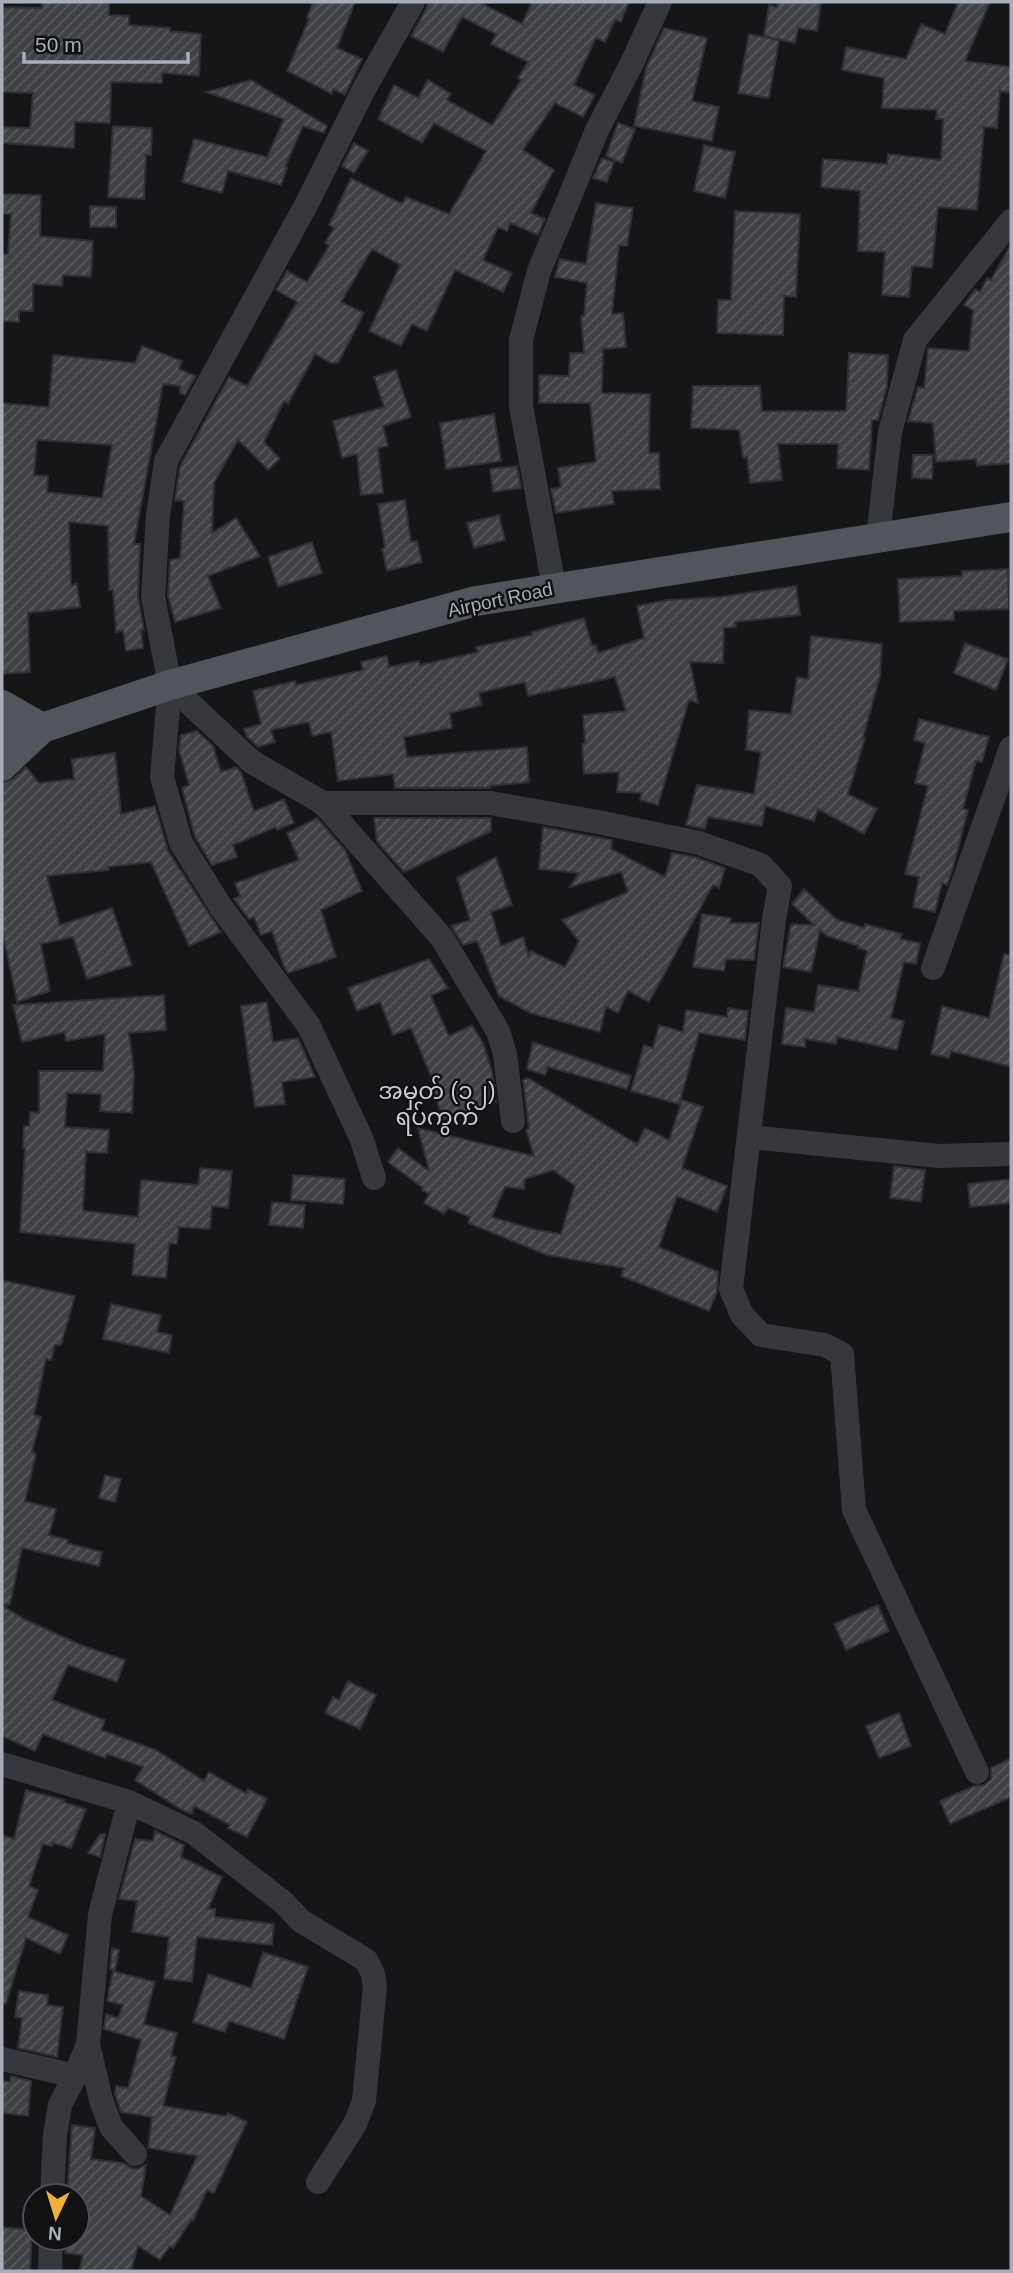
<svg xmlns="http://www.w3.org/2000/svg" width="1013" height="2273" viewBox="0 0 1013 2273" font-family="Helvetica,'Noto Sans Myanmar',sans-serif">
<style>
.building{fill:url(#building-hatch);stroke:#303034;stroke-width:2;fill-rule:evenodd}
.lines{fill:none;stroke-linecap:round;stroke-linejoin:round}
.minor{stroke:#37383d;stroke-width:24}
.major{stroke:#53555c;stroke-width:30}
.labels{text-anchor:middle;stroke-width:5;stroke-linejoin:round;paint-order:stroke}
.street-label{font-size:19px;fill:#a8adb8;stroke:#111113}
.quarter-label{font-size:23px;fill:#c9ccd4;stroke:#111113}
</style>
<defs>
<pattern id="building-hatch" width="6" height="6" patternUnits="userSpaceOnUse" patternTransform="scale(1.75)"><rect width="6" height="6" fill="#404145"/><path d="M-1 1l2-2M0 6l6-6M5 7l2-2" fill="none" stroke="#595a5e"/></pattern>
</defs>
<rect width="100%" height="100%" fill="#161618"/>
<path class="building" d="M42,2H109V15L129,16V25L170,28V31L201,34L199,76L162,73V83L111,82L110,123L75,122L74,148L2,143V127L30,128L33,93L2,92V7L42,8Z
M313,2H355L337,48L362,59L345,95L333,89L332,94L287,71L309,19L307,18Z
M428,2H479L522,24L532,2H629L621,22L615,20L605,42L596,38L574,85L595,95L583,117L555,103L523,150L554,170L531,213L545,219L538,235L510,223L507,231L498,227L483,260L512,273L503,292L455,270L427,331L412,324L401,346L369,331L400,265L372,249L341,302L364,313L338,363H331L315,354L288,404L284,401L264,442L280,459L268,470L238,440L214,483L212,533L236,518L260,556L208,576L221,608L175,622L168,596L170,560L180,558L184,501L175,500L180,466L229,377L247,386L297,302L276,290L287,271L307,282L329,246L325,243L334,228L329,225L351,178L402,204L406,197L449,214L486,151L434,123L422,143L378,119L394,85L418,98L428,80L451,94L447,100L492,125L521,80L518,78L528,62L491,44L496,34L462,17L443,52L411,36L426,9Z
M778,2H821L817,31L798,28L795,43L764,36L769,5L777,7Z
M958,2H990L965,61L1011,67V93L1000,91L997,128L984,127L977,210L938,207L932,268L912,266L909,297L882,295L885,252L858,251L860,191L821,187L823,159L887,164L888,154L941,160L943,119H936L937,110L882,108L884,78L842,70L846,47L906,59L921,24L945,34Z
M664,28L707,38L692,101L719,107L712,141L634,126L646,68Z
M749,34L779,40L769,98L738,93Z
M251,80L327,126L324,133L303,126L285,167L287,168L281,185L228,171L222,193L182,182L194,139L267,157L284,119L206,92Z
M618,123L635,129L622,163L606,156Z
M113,126L152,128L151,155H146L144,199L108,197Z
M354,143L368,151L354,173L342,166Z
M704,145L735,152L725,198L694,191Z
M602,158L614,162L607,182L593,178Z
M2,194L41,195L40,236L93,241L91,277L63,275L62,286L33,284V311H19V322L2,321V254H8L11,214H2Z
M596,203L633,208L627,246L619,245L612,314L623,313L626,347L603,349L602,393L650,394L649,453H659L660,489L612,491L614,504L556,513L551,489L561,487L558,468L596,462L590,403H539V375L569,376L570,353H584L581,316H584L587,283L555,277L560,259L586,264Z
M90,206L116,207V227H90Z
M735,211L800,214L796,297L784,296L783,335L717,333L718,300H731Z
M1011,244V463L977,466L976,459L936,462L933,423L908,421L918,387L924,388L928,348L969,351L973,310L964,305L975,289L980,292L987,278L991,280Z
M142,346L182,361L179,369L196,376L185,395L180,393V386L163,384L134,544H140L138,596L144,630H141L143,648L126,651L123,631L116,632L113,590H109L108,526L69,522L71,585L77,584L80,607L28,613L30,672L2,674V403L49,407L53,355L135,363ZM37,440L112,445L102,498L47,492L48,476L34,475Z
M849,353L888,355L887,386L878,420H872L869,470L837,468L838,444H778L782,480L750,483L747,457L743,458L739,430L691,428L693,386H760L762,411H846Z
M396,370L411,417L383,426L388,446L378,448L383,493L361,495L357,454L342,458L333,421L384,407L374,377Z
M494,414L501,461L446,469L440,423Z
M913,455H933L932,479L912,478Z
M517,466L521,488L493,492L490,469Z
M405,500L411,542L417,541L422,562L387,571L382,549L385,548L378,504Z
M499,515L505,540L474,548L467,523Z
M312,542L322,573L278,587L268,557Z
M1008,569L1009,609L954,611V620L900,622L898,579L962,576V571Z
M796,586L800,615L735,622L736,627L724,628L723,663L690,662L698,703L689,700L658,805L640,800L642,793L617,792L619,772L584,774L582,744L585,743L583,715L626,711L615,677L528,696L525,682L479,693L482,705L450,713L452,728L404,737L407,757L527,747L529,782L490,786V788H395L393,774L338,781L331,732L312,736L309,722L271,730L275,742L258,747L247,737L244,729L261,724L253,691L295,681L296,685L363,670L361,662L387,656L389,667L419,661L420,665L478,652L476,647L532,635V632L584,618L592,646L596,645L598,653L644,638L637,606L667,600L719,597Z
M811,636L882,644L880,676L863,738H865L848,794L877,809L864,834L818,809L814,821L765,806L762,826L708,817L705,829L686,825L697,785L754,794L761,752L746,750L749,710L791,714L797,677L808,679Z
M965,643L1008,659L996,690L954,673Z
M919,719L989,737L982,762L976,761L963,809L968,810L953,868L947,885L942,883L935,912L913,907L919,877L905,874L928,786L915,783L925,743L914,740Z
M197,731L213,746L221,772L236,767L241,772L254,811L284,799L294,823L277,830L276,827L233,845L237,857L212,865L195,837L182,788L189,785L179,750L181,735Z
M115,753L121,814L155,806L168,851L221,932L189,946L151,862L108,867L109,870L47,876L60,925L112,908L132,965L87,979L73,937L41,944L50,991L17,1002L2,930V783L13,779L26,767L39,783L74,779L72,759Z
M317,818L345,850L362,891L321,910L336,957L288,973L284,967L272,931L261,935L254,917L249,919L234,899L240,896L235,883L299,860L287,833Z
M374,818H491V831L404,872L377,842Z
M543,827L612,840L611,849L665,877L672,853L695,857L725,868L719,888L713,885L649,1002L628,991L618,1013L606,1007L600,1032L530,1013L499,996L477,941L463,945L451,926L470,920L457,878L496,857L512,905L491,912L501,946L523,937L529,957L530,951L565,967L579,941L562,920L628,892L621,872L570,887L579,873L539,869Z
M804,889L836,919L864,928L865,924L902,934L900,939L920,943L916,964L904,962L891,1018L904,1021L897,1050L837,1037L836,1044L805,1039V1047L782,1044L786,1008L814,1012L818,985L858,991L867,951L858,948L859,946L827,936L820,930L811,972L783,967L791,924L814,925L792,904Z
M702,914L731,918L730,923H759L754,960L726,959L724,971L693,967Z
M1004,954L1011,955V1067L951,1051L949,1058L931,1054L942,1006L989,1018Z
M429,959L448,988L431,996L449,1036L472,1025L483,1043L492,1071L496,1102L443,1120L430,1080L432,1079L411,1028L393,1035L380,1002L357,1011L348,988Z
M164,995L166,1030L129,1033L134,1072L132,1113L100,1111L101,1094L67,1093L65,1127L109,1130L107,1153L86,1152L83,1210L86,1211L138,1217L141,1180L198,1185L200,1168L232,1171L228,1208L212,1206L210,1229L179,1227L177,1244L169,1243L166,1278L132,1275L135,1244L20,1232L25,1148H23L24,1126H29L30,1112L39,1113V1071H103L105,1034L66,1041L65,1032L22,1042L13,1005Z
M267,1002L273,1042L298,1038L315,1077L282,1082L285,1104L255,1107L241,1006Z
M728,1008L748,1011L745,1040L699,1033L679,1104L631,1091L644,1045L653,1048L659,1025L683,1032L686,1010L727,1017Z
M533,1042L631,1076L627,1089L548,1067L545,1075L527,1069Z
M528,1078L637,1144L645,1128L669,1140L682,1100L703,1107L682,1168L727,1186L717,1212L677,1196L659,1247L718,1272L717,1292L709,1311L621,1276L624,1268L547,1255L468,1223L470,1217L448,1208L444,1214L424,1203L429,1194L422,1190L423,1188L388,1162L398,1148L429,1171L418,1128L534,1156L526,1130L529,1129L523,1080ZM553,1170L575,1186L561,1234L533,1229L492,1217L505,1187L524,1189L525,1179Z
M894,1166L925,1170L921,1202L890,1198Z
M293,1175L345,1179L343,1204L291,1200Z
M1011,1179V1203L970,1207L968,1184Z
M272,1202L305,1205L303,1228L269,1225Z
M2,1280L75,1296L61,1345H55L51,1360L46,1359L34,1415L41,1417L32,1452L36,1454L25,1501L56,1509L49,1535L68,1540L67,1543L102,1552L99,1566L22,1548L10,1605L2,1604Z
M111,1304L161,1315L157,1332L172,1335L169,1353L103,1339Z
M105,1475L121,1479L115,1502L99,1498Z
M2,1605L24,1619L81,1645L125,1660L117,1682L68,1665L52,1700L105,1720L101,1730L156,1750L204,1781L209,1772L246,1793L248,1789L267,1799L247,1837L228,1828L230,1825L194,1806L192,1814L182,1810L135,1780L143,1767L107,1754L105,1758L43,1734L35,1751L2,1736Z
M878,1605L889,1631L846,1650L834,1624Z
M348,1681L376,1695L360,1729L325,1713L333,1697L339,1700Z
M899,1713L911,1746L879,1758L866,1726Z
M1011,1758V1797L950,1824L940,1801L974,1786L984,1785L991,1779V1768Z
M26,1790L64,1800L63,1802L86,1809L71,1848L53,1843L52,1846L43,1844L29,1886L38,1890L28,1917L68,1935L60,1954L26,1938L6,2004L2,2003V1835L14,1839Z
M155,1831L184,1845L181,1857L222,1877L208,1909H215V1917L274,1924L272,1945L197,1937L192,1982L164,1979L169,1937L132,1932L137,1901L119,1899L135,1839L153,1841Z
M100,1834H105L100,1857L88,1853Z
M112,1948L119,1950L115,1970L110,1969Z
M263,1952L308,1967L284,2039L229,2021L225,2032L193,2022L208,1974L251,1988Z
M113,1971L155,1982L144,2024L177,2033L171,2056L176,2057L163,2106L226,2116L228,2113L247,2122L214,2193L207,2190L193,2221L191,2220L173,2248L170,2246L160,2260L138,2246L131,2271H79L83,2255L65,2253L66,2238H77V2196H67L72,2125L95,2128L91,2159L123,2163L131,2168L137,2169L146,2165L141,2196L170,2215L197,2156L148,2148L152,2117L121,2112L115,2094L116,2086L128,2088L141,2040L104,2029L106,2014L118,2018L123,2005L107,2001Z
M19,1991L48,1995L47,2005L63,2007L57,2057L18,2048L22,2018L15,2017Z
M11,2076L31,2081L28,2116L2,2113V2080L10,2082Z
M2,2227L32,2230L30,2271H2Z"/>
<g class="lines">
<path class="minor" d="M413,2L364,89L306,205L166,461L158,516L153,597L170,685L252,762L323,803L442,938L498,1031L505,1054L513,1121
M878,537L890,432L915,340L1011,221
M554,587L521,406V340L539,271L568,201L597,130L631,65L660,2
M170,685L162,777L181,843L221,907L309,1026L362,1140L374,1178
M323,803H490L598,822L699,843L761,865L780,886L774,919L731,1289L742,1315L761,1335L825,1345L842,1354L854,1510L977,1772
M933,968L1011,748
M749,1137L939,1156L1011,1154
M2,1764L129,1802L194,1833L283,1902L301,1921L366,1960L373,1974L375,1986L364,2101L355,2124L318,2182
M88,2044L101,2100L111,2127L135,2154
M2,2059L75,2076
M52,2196L55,2135L60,2105L75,2076L88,2044L100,1915L129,1802
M50,2271L51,2238"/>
<path class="major" d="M2,705L42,728L2,766
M2,737L42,728L170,685L476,601L1011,517"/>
</g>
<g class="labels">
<g class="street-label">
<text transform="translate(500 599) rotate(-12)" y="7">Airport Road</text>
</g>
<g class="quarter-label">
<text x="437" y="1099">အမှတ် (၁၂)<tspan x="437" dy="26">ရပ်ကွက်</tspan></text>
</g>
</g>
<rect width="1013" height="2273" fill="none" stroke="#a8adb8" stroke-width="7"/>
<g transform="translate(56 2217) rotate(184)"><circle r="33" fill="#111113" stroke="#4d4f55" stroke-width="2"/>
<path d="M0-5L12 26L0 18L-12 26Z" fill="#f2b134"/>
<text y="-10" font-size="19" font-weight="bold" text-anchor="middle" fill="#a8adb8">N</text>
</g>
<path d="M24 52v10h164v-10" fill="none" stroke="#a8adb8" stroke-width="3.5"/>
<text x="35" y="52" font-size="21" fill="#a8adb8" stroke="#111113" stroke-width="5" paint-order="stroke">50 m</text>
</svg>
